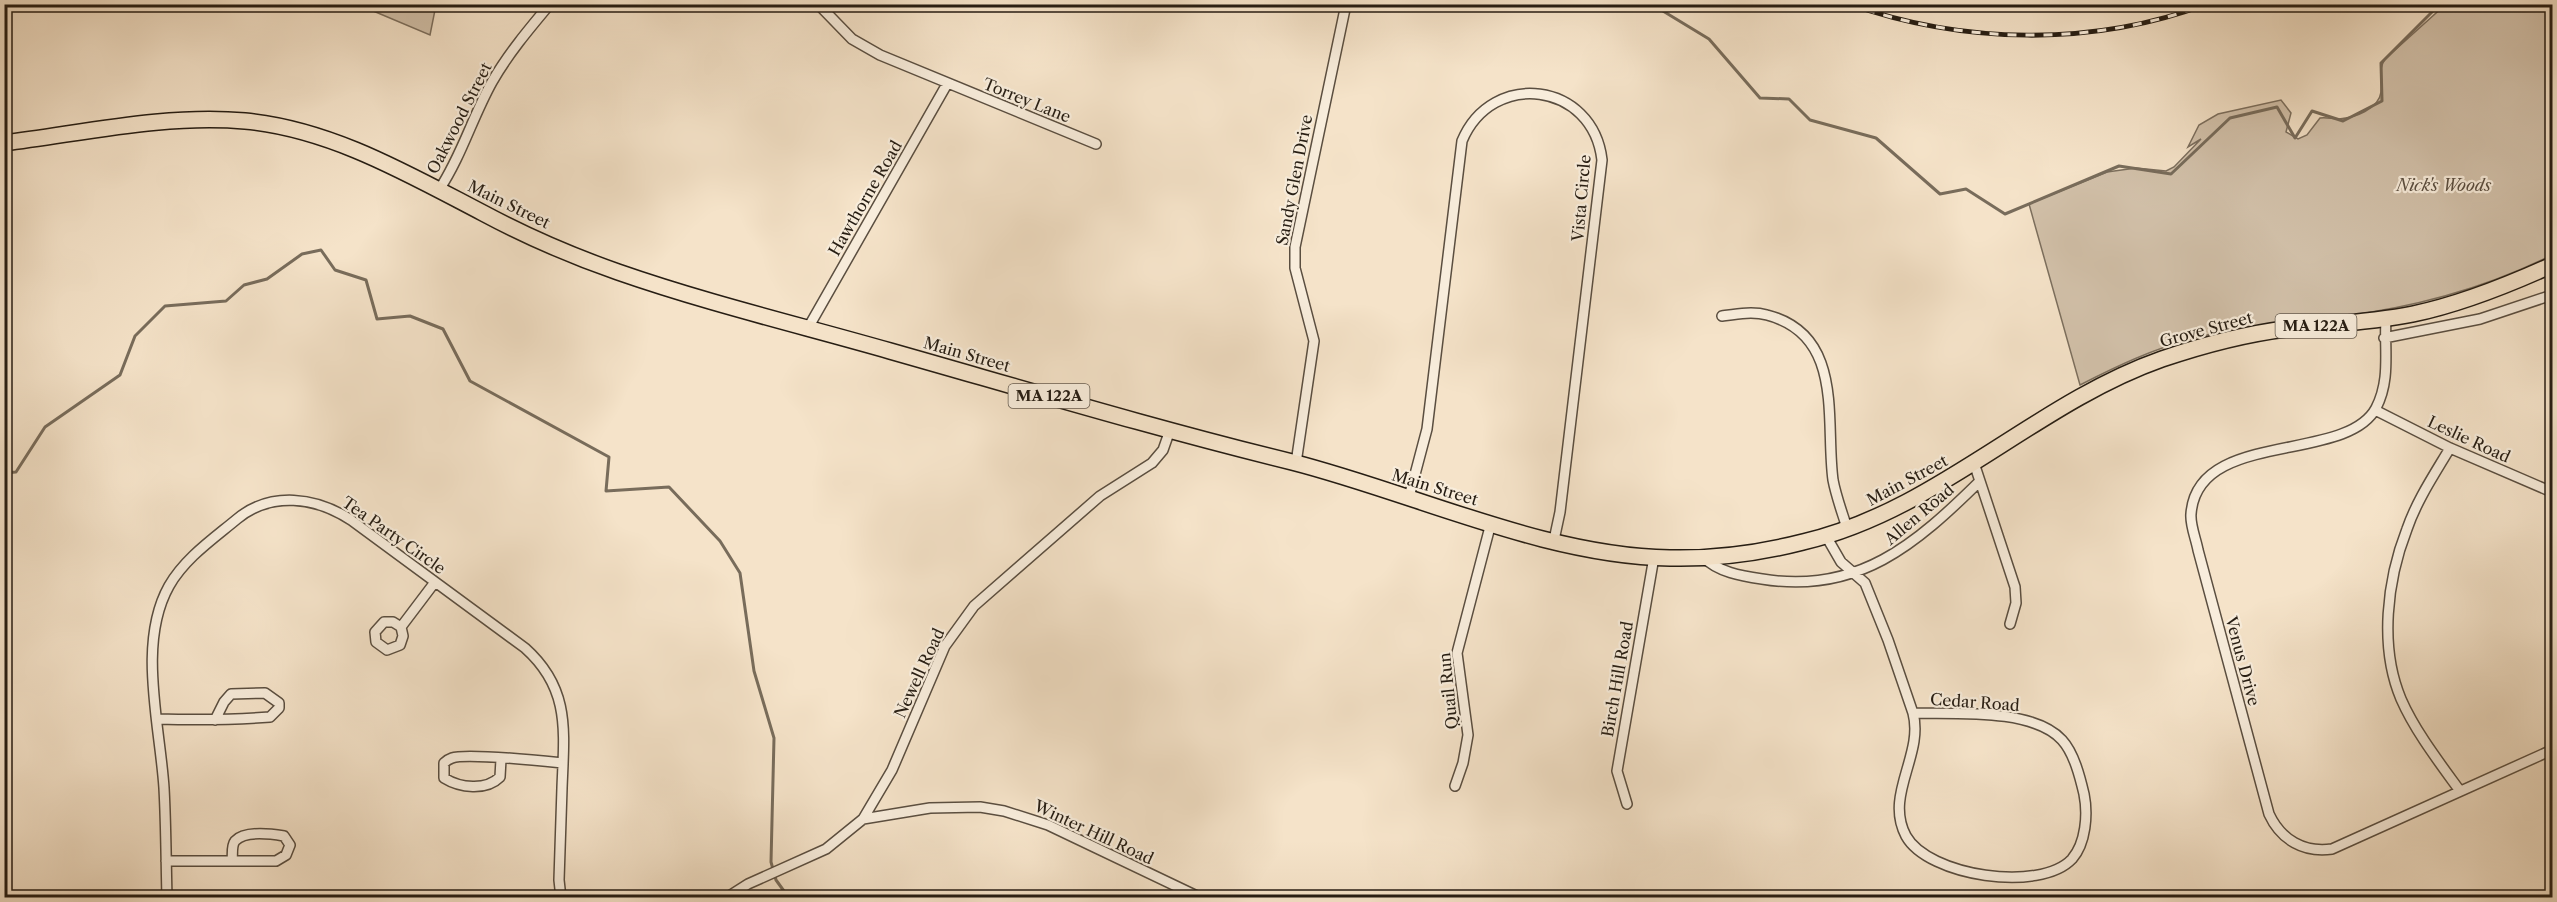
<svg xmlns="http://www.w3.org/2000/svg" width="2557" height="902" viewBox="0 0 2557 902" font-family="'Libre Caslon Text',serif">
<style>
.green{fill:#d2c1aa;stroke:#7c6f5e;stroke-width:1.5}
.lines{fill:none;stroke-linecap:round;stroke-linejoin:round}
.stream{stroke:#786c5b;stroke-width:3}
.minor-casing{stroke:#5a4e40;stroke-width:12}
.primary-casing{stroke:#261d13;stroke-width:18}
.minor{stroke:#f8eddc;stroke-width:9}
.primary{stroke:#f5e3c9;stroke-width:15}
.rail-casing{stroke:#261d13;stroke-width:5}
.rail{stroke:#f8eddc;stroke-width:3;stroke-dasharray:9;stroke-linecap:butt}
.labels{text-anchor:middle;stroke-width:4.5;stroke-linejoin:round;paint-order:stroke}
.shield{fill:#f8eddc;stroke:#655b4f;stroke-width:1.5}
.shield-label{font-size:15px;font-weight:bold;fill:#261d13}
.street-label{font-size:16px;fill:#261d13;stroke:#f8eddc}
.park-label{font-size:16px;font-style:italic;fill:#5a4e40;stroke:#f8eddc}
</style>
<rect width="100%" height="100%" fill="#f5e3c9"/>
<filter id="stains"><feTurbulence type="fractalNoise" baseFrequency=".00333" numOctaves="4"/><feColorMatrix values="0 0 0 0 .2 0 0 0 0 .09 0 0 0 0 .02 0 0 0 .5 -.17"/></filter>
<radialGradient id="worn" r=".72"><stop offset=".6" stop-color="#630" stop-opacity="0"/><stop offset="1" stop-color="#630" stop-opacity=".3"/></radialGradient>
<path class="green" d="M359,5H436L430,35Z
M2445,5H2552V255C2486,288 2411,308 2338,317C2290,323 2241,326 2194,338C2153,349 2117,366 2080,385L2029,204L2107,172L2136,168L2166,171L2174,167L2201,139L2188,147L2199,125L2218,114L2281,100L2291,113L2286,132L2298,139L2307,135L2320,118C2327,117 2332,119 2339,119C2354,118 2379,109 2381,92C2383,79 2377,71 2385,59Z"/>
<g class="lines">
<path class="stream" d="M1659,4L1658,8L1709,39L1760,98L1789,99L1810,120L1876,138L1940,194L1966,189L2005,214L2119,166L2171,174L2230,118L2277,107L2295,138L2312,111L2343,121L2382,101L2381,63L2440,4
M4,473L16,472L45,427L120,375L135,336L165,306L226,301L244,285L267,279L302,254L321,250L335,270L366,280L377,319L410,316L443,329L470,381L609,457L606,491L669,487L720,541L740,573L754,671L774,738L771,862L776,880L789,898"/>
<g class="minor-casing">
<path id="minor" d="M818,4L852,39L880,55L1096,144
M439,190C462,155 472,118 492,82C508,54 529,29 550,4
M1722,316C1736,314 1753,311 1767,315C1845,335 1825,421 1833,480C1836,496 1842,512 1847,528
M2386,318C2384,350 2391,379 2376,408C2346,464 2197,429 2191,514C2190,525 2196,539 2198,550L2269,814C2281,840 2304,853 2332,849L2552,750
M808,328L947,84
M2384,338L2480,319L2552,295
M2375,410L2450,448L2552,492
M2450,448C2434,475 2417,500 2407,529C2387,580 2379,647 2401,699C2415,731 2439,762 2460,791
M1296,463L1314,341L1295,268V247L1345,9
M1974,463L2015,587L2016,603L2010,624
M1409,497L1427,429L1462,141C1492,69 1593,82 1602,160L1560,512L1554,540
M1826,536L1841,562L1865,583L1888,640L1913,713C1954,714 2033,708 2062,740C2074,753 2080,777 2084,794C2088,814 2086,843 2072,859C2040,893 1928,876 1906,836C1884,795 1924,755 1913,713
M1703,557C1718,572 1741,576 1762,579C1858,595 1916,544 1980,481
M401,627L393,622H384L375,632L376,642L387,650L400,645L403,636L401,627L435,582
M158,719C196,720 232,720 270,717L279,708V703L265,693L231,694L224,702L215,720
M501,759L500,777C486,791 460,788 444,778V763C446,761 449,759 452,758C466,753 543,761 563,763
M1455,786L1463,763L1468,735L1457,653L1491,523
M1627,804L1617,771L1654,557
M863,819L930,808L980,807L1004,811L1048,825L1201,898
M166,861H276L286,855L290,845L284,836C272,834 245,830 235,841C231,846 233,855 232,861
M167,898C166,861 166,824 164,788C160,725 137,643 169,586C185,558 213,539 237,519C271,491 316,497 351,520L525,648C571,689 564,732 562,788C561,819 560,850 559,880L561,898
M726,898L748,884L826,849L863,819L892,770L945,646L974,606L1100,496L1152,463L1163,450L1170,430"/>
</g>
<g class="primary-casing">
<path id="primary" d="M4,143C84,133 165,114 245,121C331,129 408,174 483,213C526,236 572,256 618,272C707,303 799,325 890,351C1024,389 1157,429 1292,462C1414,493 1544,556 1670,558C1714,559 1760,553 1803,542C1937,511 2034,404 2162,359C2203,345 2249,333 2293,328C2333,324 2373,322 2413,314C2461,304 2508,285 2552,265"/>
</g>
<use href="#minor" class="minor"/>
<use href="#primary" class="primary"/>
<g class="rail-casing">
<path id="rail" d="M1849,4C1962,44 2093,47 2207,4"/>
</g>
<use href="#rail" class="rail"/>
</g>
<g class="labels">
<g class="shield">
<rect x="2275.5" y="314" width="81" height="24" rx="4.5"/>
<rect x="1008.5" y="384" width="81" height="24" rx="4.5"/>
</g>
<g class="shield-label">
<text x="2316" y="331">MA 122A</text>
<text x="1049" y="401">MA 122A</text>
</g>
<g class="street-label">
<text transform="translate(1027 100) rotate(22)" y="6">Torrey Lane</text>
<text transform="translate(459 118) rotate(-63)" y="6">Oakwood Street</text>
<text transform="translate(1294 180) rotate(-79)" y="6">Sandy Glen Drive</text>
<text transform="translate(865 198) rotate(-60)" y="6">Hawthorne Road</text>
<text transform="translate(1581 198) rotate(-85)" y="6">Vista Circle</text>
<text transform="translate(509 204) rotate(26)" y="6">Main Street</text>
<text transform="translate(2206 329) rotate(-15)" y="6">Grove Street</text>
<text transform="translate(967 354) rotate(16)" y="6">Main Street</text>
<text transform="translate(2469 439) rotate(25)" y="6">Leslie Road</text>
<text transform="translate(1907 480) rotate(-28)" y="6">Main Street</text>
<text transform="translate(1435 487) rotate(17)" y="6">Main Street</text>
<text transform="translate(1919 514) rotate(-40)" y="6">Allen Road</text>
<text transform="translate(394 535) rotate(35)" y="6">Tea Party Circle</text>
<text transform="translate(2243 661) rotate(75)" y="6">Venus Drive</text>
<text transform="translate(919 673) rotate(-65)" y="6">Newell Road</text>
<text transform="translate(1617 679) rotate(-80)" y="6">Birch Hill Road</text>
<text transform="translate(1448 691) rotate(-96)" y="6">Quail Run</text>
<text transform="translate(1975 702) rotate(4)" y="6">Cedar Road</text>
<text transform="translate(1094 832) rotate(25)" y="6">Winter Hill Road</text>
</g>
<g class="park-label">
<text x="2444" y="191">Nick's Woods</text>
</g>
</g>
<rect width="2557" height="902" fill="none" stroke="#f5e3c9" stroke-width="24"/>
<rect x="6" y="6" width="2545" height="890" fill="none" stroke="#261d13" stroke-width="3"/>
<rect x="12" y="12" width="2533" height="878" fill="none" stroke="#261d13" stroke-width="1.5"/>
<rect width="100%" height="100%" filter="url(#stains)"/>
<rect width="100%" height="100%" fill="url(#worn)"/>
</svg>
